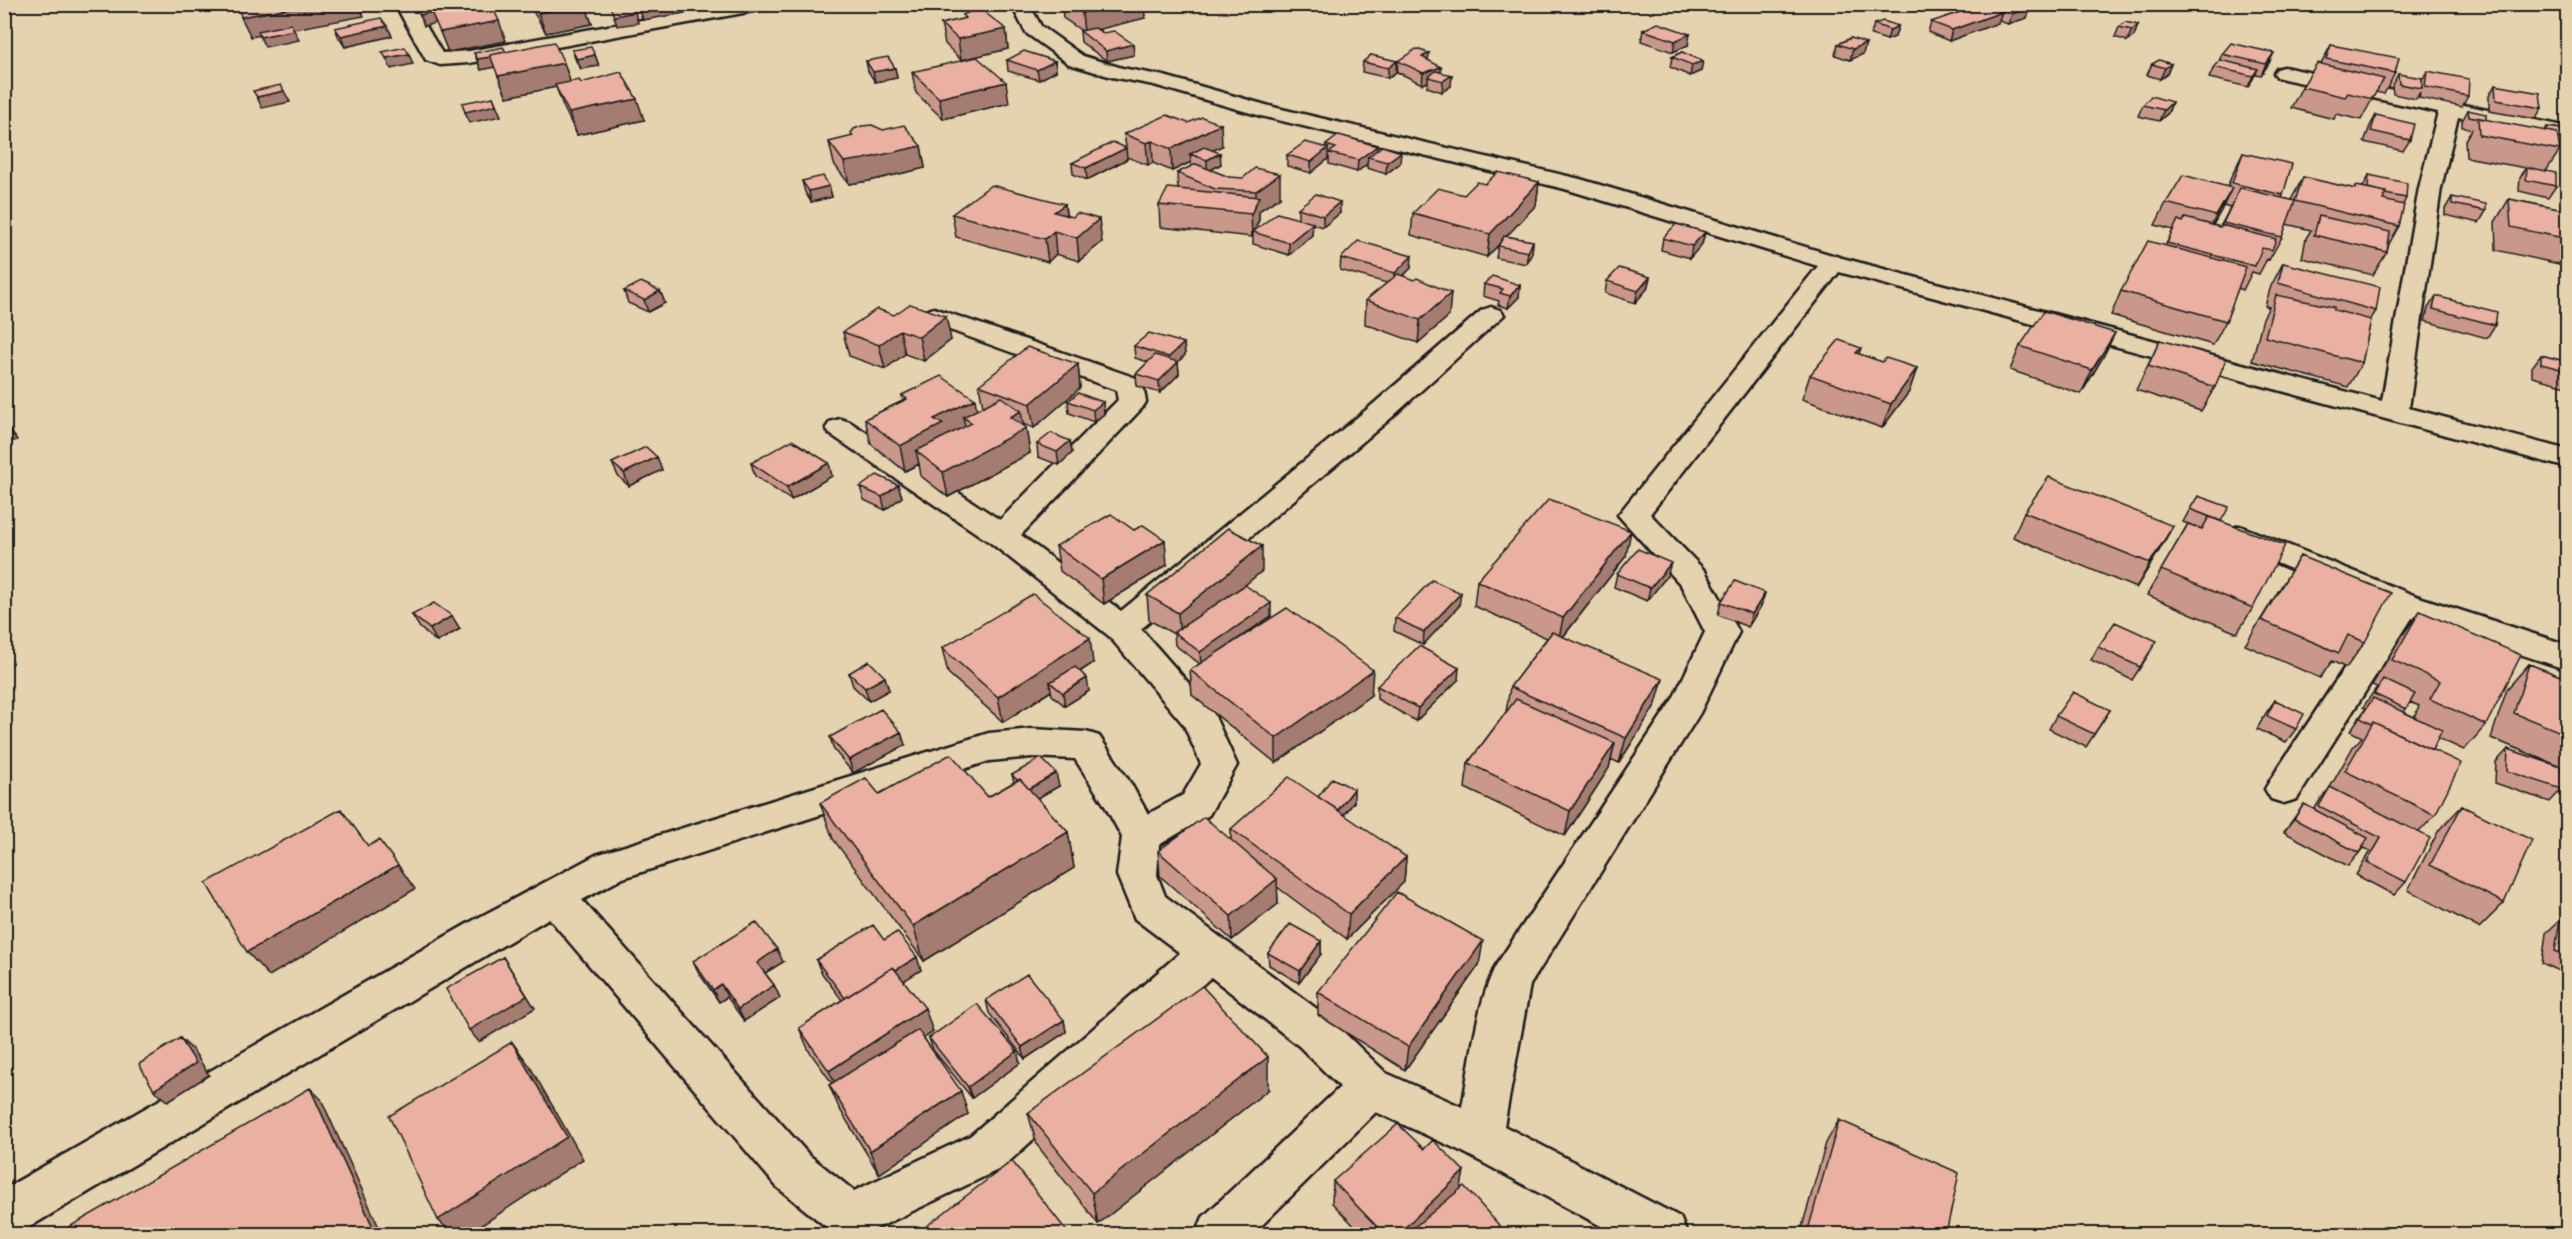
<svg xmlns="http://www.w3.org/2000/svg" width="2572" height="1239" viewBox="0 0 2572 1239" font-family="Mynerve,sans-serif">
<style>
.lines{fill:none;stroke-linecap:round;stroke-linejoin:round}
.minor-casing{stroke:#1c1c1c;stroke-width:5}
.minor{fill:#e5d3b0;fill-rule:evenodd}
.wall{fill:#c9988b;stroke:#1c1c1c;stroke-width:1.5;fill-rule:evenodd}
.shaded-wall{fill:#a47c71;stroke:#1c1c1c;stroke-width:1.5}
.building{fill:#eab1a2;stroke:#1c1c1c;stroke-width:1.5}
</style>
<rect width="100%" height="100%" fill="#e5d3b0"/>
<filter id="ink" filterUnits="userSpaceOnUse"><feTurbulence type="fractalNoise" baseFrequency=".0167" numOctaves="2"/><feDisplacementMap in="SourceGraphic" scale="12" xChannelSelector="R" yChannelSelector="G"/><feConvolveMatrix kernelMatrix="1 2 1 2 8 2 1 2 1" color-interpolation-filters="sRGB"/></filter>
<g filter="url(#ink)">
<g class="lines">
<g class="minor-casing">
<path id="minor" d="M395,4H413L442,53L469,51L731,4H774L765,9L469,63L440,65L426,60Z
M1011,4H1029L1041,26L1083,56L1122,68L1164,76L1273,107L1580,179L1842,258L2382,401L2419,188L2438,112L2284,79L2277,77L2274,73L2277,69L2284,67L2568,127V140L2458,117L2441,188L2409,408L2568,450V468L1839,272L1650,514L1705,571L1739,632L1700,713L1530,985L1504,1126L1680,1217L1687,1234H1616L1463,1152L1376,1112L1253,1234H1196L1203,1217L1340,1087L1299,1046L1211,977L1002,1168L865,1234H835L777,1187L549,918L21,1232L4,1234V1189L476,919L596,855L989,733L1032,729L1086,732L1099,736L1131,784L1148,814L1183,795L1201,764L1184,725L1109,636L991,543L830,434L826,428L830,422L840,419L850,422L1000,520L1118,400L1116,390L925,321L921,316L925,311L934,308L1139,379L1143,385L1146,402L1142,408L1021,535L1121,611L1371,406L1482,310L1491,307L1500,310L1504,315L1391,418L1141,629L1212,710L1237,765L1209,815L1159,845L1157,875L1165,896L1329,1018L1386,1073L1462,1107C1471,1061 1475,1010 1495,967L1673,699L1705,632L1681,585L1618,515L1818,266L1565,189L1261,116L1154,85L1112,77L1069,64L1026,33ZM1032,757L1075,759L1104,804L1122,837L1117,875L1135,919L1180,953L970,1136L854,1191L809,1155L582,900L623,878L989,761Z
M2240,526L2416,596L2568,645V670L2412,618L2297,799L2284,803L2271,799L2265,789L2271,779L2384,608L2229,543L2225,536L2229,529Z"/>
</g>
<use href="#minor" class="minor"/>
</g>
<path class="wall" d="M531,4H585L592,24L546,33L534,13Z
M636,4H708L709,9L643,20Z
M1062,4H1144L1145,18L1098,29L1103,33L1133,44L1134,55L1107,61L1081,42L1080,31H1082L1063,18Z
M1984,4H2022L2030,7L2027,18L2008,24L1999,21L1998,23L1949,41L1928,32L1931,22L1983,6Z
M963,15L1006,29L1008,49L961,60L945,44L941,24L964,19Z
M1874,24L1898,26L1895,37L1887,40L1871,35Z
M2138,25L2134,36L2127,41L2115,37L2119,27Z
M387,26L392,36L345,47L339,38L335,28Z
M1643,30L1688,45L1673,52L1641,41Z
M1851,38L1863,54L1850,60L1835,55L1838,44Z
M2331,45L2395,73L2384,94L2376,92L2361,120L2336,114L2334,119L2291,108L2302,87L2321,64Z
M572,50L595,55L599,66L581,69L576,61Z
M506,52L564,63L570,82L581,83L644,120L577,135L563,106L556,87L507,97L495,67L481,70L474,53Z
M1682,52L1701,71L1690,76L1670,67L1672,57Z
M2222,54L2269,63L2261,75L2255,74L2248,87L2209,78L2214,67L2219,61Z
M1371,55L1396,72L1388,78L1362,72L1363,62Z
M1007,60L1055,61L1056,71L1039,80L1008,71Z
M1428,60L1441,72L1451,86L1442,92L1427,87L1428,82L1422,84L1397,72L1398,61Z
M866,61L895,68L897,78L875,82L868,71Z
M2152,64H2171L2167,74L2160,79L2147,75Z
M2427,71L2468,96L2462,107L2419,98L2420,92L2416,99L2393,94L2392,85L2398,74L2422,80Z
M912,72L1009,103L943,119L916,93Z
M2495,85L2542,108L2535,119L2489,111V96Z
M2172,102L2168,113L2159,121L2138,116L2143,105Z
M2468,110L2486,120L2544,131L2547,127L2568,130V151L2567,152L2560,150L2546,171L2556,186L2548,198L2519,191L2520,178L2526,168L2466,157L2465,140L2472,129L2462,127V121Z
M2376,115L2410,140L2403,151L2364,142L2370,126Z
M851,133L921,146L925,168L869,181L849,184L834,164L829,142L852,137Z
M1124,134L1222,146L1213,150L1221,164L1211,170L1280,197L1259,211V220L1254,231L1298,219V208L1340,213L1323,227L1312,224V235L1289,255L1253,244V234L1252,237L1160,227L1159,205L1178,189L1177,173L1192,166L1191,165V162L1172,171L1153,163L1148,165L1127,157V159L1087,180L1073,174L1072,163L1126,147Z
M1326,145L1376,150L1400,163L1386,174L1367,168V164L1357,172L1329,164V157H1328V159L1311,173L1287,166V155L1326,147Z
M2243,153L2283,195L2282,198L2291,200L2303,177L2355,189L2356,186L2363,187L2369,175L2406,198L2403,205L2399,226L2389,244L2387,252L2373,275L2302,258L2306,238L2311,230L2286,224L2282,237L2269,260L2267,259L2259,274L2252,272L2243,290L2238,288L2226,321L2213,345L2111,315L2121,291L2165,246L2173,230L2155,225L2166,203L2227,187L2232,175ZM2223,206L2230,208L2221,225L2220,227L2213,225Z
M802,181L829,186L832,197L811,202L805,192Z
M1539,182L1536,205L1506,236L1533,241L1532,253L1526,264L1496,258L1498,245L1487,257L1411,235L1413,213L1464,195L1485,184Z
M2452,197L2486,211L2479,223L2445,215V209Z
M2509,199L2568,211V266L2496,250L2495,222Z
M1065,204L1066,215L1102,242L1079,261L1056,254L1048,262L956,237L952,214Z
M1705,232L1702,244L1690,258L1661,250L1663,238Z
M1341,258L1411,268L1403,276L1449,316L1418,343L1365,324L1366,300L1387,283L1340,270Z
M2283,263L2376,311L2371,319L2362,363L2348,387L2252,361L2263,318L2269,307L2265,306L2271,286Z
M1650,277L1647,289L1635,303L1605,293L1607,281Z
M1484,284L1520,285L1519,297L1508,308L1498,305L1499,301L1483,296Z
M624,291H660L665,303L648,312L628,303Z
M2436,296L2495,325L2487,338L2425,321L2428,308Z
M877,309L951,340L924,361L905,354L885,369L849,356L843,332Z
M2115,333L2103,357L2081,394L2010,370L2020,346Z
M2160,340L2215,387L2201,411L2136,390Z
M1184,343L1185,355L1178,362L1179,374L1160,393L1137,386L1136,374L1148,362L1135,358L1134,346Z
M1861,348L1859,354L1882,362L1917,368L1909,392L1882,428L1802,399L1810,375Z
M2541,355L2568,362V384L2566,386L2532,377V367Z
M1078,364L1080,388L1034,428L1023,424L1024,426L1026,428L1030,453L948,497L921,476L919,464L905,471L871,444L865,419L903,401L902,395L977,410L983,407L979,385Z
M1068,401L1103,402L1104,414L1094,422L1069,413Z
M1070,441L1072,453L1059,465L1038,457L1037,444Z
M657,457L662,470L629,486L618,476L612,463Z
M751,463L832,476L791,500L755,476Z
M898,485L902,497L885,510L864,500L860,487Z
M2190,509L2221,521L2253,608L2237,633L2147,595L2188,524L2202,529L2183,522Z
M2024,512L2173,526L2136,588L2013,537Z
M1056,546L1167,565L1104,604L1060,571Z
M1626,556L1563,637L1656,704L1619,763L1611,759L1609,768L1565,836L1465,788L1468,763L1506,712L1510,687L1547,638L1474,606L1477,581Z
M2300,556L2365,642L2346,668L2332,661L2320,678L2245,645Z
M1262,571L1245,585L1271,616L1236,640L1371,695L1276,763L1192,695L1190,670L1200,664L1175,645L1174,634L1149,620L1147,595Z
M1617,574L1667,576L1647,601L1614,587Z
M1765,593L1761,606L1748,627L1718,615L1721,602Z
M1459,606L1423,645L1394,631L1395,618Z
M2420,611L2486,725L2464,750L2438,738L2432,750L2435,815L2419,832L2406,882L2394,895L2356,875L2370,851L2363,848L2359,853L2348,866L2284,832L2304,804L2314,810L2320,800L2329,789L2353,747L2362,737L2350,731L2366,708L2363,707L2377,687L2372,685L2401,637ZM2410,702L2419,706L2414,717L2404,712Z
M412,615L460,629L437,642L420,628Z
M2098,647L2149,654L2132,680L2091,660Z
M942,648L1093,663L1080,672L1089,691L1065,706L1052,695L1051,691L1003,722L948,673Z
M2529,664L2568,679V770L2561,767L2562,789L2550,802L2495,783L2496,762L2508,749L2559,766L2491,738L2507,689Z
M849,673L889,690L869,701L853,686Z
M1458,680L1416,721L1377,699V686Z
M2275,700L2296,729L2286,742L2257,729L2266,713Z
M2110,710L2086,747L2049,729L2056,716Z
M830,737L905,745L853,773L834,750Z
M1012,775L1059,786L1037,798L1068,832L1074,868L924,961L833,839L820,803L879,794L988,797L1014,782Z
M1318,797L1354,802L1344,815L1406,857L1404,882L1347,939L1277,887L1278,904L1232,940L1160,876L1158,851L1231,840V829Z
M2462,806L2504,903L2479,928L2408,890L2439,830Z
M2560,920L2568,924V975L2542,963L2546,933Z
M884,940L921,970L904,980L933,1032L924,1038L968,1114L879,1174L839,1108L829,1085L832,1083L809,1051L799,1028L842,1000L821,972L816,960Z
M1321,941V954L1299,983L1269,965L1268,953Z
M693,961L783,962L765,973L774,985L780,998L744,1021L727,997L719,1002L699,973Z
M1479,965L1405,1070L1318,1015V992Z
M986,1000L1064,1020L1066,1032L1025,1059L989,1013Z
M929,1038L1020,1063L972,1098L933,1050Z
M1268,1090L1098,1224L1037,1145L1028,1113Z
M1839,1120L1946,1234H1800L1826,1143Z
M1333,1181L1461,1188L1507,1234H1362L1332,1203Z"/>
<path class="shaded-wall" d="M310,4H359L364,16L251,37L241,17Z
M499,4H523L500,9Z
M583,4H585L592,24L546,33L538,13Z
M638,4H708L709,9L643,20Z
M1116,4H1144L1145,18L1084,33L1082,13Z
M2030,7L2027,18L2008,24L2012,14Z
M432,12L436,23L424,26L420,15Z
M635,12L638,23L617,26L614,16Z
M2002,12L1998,23L1949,41L1952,30Z
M499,21L506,41L448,52L440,32Z
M2138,25L2134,36L2127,41L2132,30Z
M387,26L392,36L345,47L341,36Z
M1898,26L1895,37L1887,40L1890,30Z
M1006,29L1008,49L961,60L958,39Z
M294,30L299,40L265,47L260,37Z
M1690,34L1688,45L1673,52L1675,41Z
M1866,43L1863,54L1850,60L1853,49Z
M1133,44L1134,55L1107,61L1106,51Z
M1429,53L1428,63L1422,57Z
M2274,53L2269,63L2261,75L2266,64Z
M409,54L413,64L391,69L386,58Z
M595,55L599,66L581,69L577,59Z
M491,57L495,67L481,70L477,59Z
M1055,61L1056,71L1039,80L1037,70Z
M1397,61L1396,72L1388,78V68Z
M1703,61L1701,71L1690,76L1692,65Z
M564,63L571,84L507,97L498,76Z
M2171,64L2167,74L2160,79L2165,68Z
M1441,67V78L1428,77V82L1422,84L1423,73Z
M895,68L897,78L875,82L873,72Z
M2258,69L2253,79L2248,87L2253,76Z
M1452,75L1451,86L1442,92L1443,81Z
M1006,82L1009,103L943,119L939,98Z
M284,91L290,102L262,108L257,97Z
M493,97L501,116L469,123L465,112Z
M637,99L644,120L577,135L569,113Z
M2172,102L2168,113L2159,121L2164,110Z
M1221,124L1222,146L1199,157L1190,154L1191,162L1172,171L1171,149Z
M1152,141L1153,163L1148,165L1146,143Z
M921,146L925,168L869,181L849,184L844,162Z
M1377,146L1376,157H1368L1367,164L1357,172L1358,160Z
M1126,148L1127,159L1087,180L1086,168Z
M1328,148V159L1311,173V162Z
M1401,152L1400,163L1386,174L1387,162Z
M1220,153L1221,164L1207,172V160Z
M1280,174V197L1259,211V220L1253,233V232L1252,237L1251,214L1256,204V191Z
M1539,182L1536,205L1487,257L1490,234Z
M829,186L832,197L811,202L809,191Z
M2232,188L2221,211L2205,239L2216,216Z
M1340,202V213L1323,227V216Z
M1065,204L1067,227L1054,212Z
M1099,219L1102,242L1079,261L1077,238Z
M1313,223L1312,235L1289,255V243Z
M1054,231L1056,254L1048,262L1045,239Z
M1705,232L1702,244L1690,258L1692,246Z
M1533,241L1532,253L1526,264L1528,252Z
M1412,256L1411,268L1394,285L1395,273Z
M1650,277L1647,289L1635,303L1638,291Z
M1520,285L1519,297L1508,308L1510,296Z
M660,291L665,303L648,312L644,300Z
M1451,293L1449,316L1418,343L1420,320Z
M946,316L951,340L924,361L919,337Z
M900,330L905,354L885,369L879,345Z
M2115,333L2103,357L2081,394L2092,370Z
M1184,343L1185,355L1170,369L1169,357Z
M1178,362L1179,374L1160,393L1159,381Z
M1078,364L1080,388L1034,428L1030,404Z
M1917,368L1909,392L1882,428L1891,404Z
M975,399L979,423H972L963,417L966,430L916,451L919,464L905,471L900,446L934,419Z
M1103,402L1104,414L1094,422L1093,410Z
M1021,411L1024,429L1026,428L1030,453L948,497L943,472L1010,417Z
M4,421L17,440L4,445Z
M1070,441L1072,453L1059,465L1057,452Z
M657,457L662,470L629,486L624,473Z
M829,463L832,476L791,500L787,487Z
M898,485L902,497L885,510L882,497Z
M2173,526L2159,551L2136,588L2150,563Z
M1631,531L1626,556L1558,643L1563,618Z
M1165,540L1167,565L1104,604L1101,579Z
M1262,546V571L1180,638L1178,613Z
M1671,563L1667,576L1647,601L1650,588Z
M1461,593L1459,606L1423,645L1424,632Z
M1765,593L1761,606L1748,627L1752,614Z
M1271,603V616L1201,664L1200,652Z
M452,616L460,629L437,642L430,629Z
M1090,638L1093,663L1056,687L1050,682L1051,691L1003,722L998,697Z
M1459,668L1458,680L1416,721L1418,708Z
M1373,670L1371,695L1276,763V738Z
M885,677L889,690L869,701L865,688Z
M1087,678L1089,691L1065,706L1063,693Z
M1663,679L1656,704L1619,763L1626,738Z
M901,732L905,745L853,773L849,760Z
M1615,743L1609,768L1565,836L1570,811Z
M1056,773L1059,786L1029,803L1027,790Z
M1354,789V802L1336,824L1337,812Z
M1068,832L1074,868L924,961L913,926Z
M1406,857L1404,882L1347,939L1349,914Z
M398,865L415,889L269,976L247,952Z
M1277,879L1278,904L1232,940L1231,916Z
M1321,941V954L1299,983L1300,971Z
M1483,941L1479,965L1405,1070L1408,1047Z
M777,949L783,962L762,975L757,963Z
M503,957L535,1008L479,1042L469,1030Z
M917,957L921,970L852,1014L847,1001Z
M721,984L727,997L719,1002L713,990Z
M774,985L780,998L744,1021L738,1009Z
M925,1008L933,1032L840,1094L829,1071Z
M1064,1020L1066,1032L1025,1059L1022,1047Z
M180,1038L193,1050L209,1075L168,1101L154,1090Z
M512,1042L529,1065L583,1159L468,1234H453L438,1220Z
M1017,1051L1020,1063L972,1098L968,1087Z
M1268,1057V1090L1098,1224L1092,1193Z
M310,1088L321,1099L382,1234H376Z
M961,1091L968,1114L879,1174L870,1151Z
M1464,1171L1460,1193L1406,1234H1398Z"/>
<path class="building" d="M238,4H310L241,17Z
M415,4H457V6L420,15Z
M472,4H491L499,21L440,32L431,12Z
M534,4H583L538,13Z
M609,4H632L635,12L614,16Z
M1071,4H1116L1082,13Z
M1986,4H2022L2030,7L2012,14Z
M1981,5L2002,12L1952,30L1931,22Z
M971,11H983L1006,29L958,39L941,24L966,18L963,15Z
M381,18L387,26L341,36L335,28Z
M1883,21L1898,26L1890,30L1874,24Z
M2125,22L2138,25L2132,30L2119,27Z
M1658,23L1690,34L1675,41L1643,30Z
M291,24L294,30L260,37L258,31Z
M1095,28L1103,33L1114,31L1133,44L1106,51L1080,31Z
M1851,38L1866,43L1853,49L1838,44Z
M554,42L564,63L498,76L490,55Z
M2231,43L2274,53L2266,64L2222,54Z
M2331,45L2399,58L2395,73L2326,59Z
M405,47L409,54L386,58L382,52Z
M503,47L506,52L490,55L491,57L477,59L474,53Z
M591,47L595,55L577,59L572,50Z
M1416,49L1429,53L1422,57L1441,67L1423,73L1398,61Z
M1024,51L1055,61L1037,70L1007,60Z
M1682,52L1703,61L1692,65L1672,57Z
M1371,55L1397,61L1388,68L1363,62Z
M888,57L895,68L873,72L866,61Z
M977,57L1006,82L939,98L912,72Z
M2159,60L2171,64L2165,68L2152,64Z
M2220,60L2258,69L2253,76L2214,67Z
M2317,63L2384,79L2372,99L2348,93L2345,97L2302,87Z
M1436,71L1452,75L1443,81L1428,77Z
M2427,71L2469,79L2468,96L2425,87Z
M621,72L637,99L569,113L555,85L579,80L581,83Z
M2398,74L2422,78V88L2399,84Z
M281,85L284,91L257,97L253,91Z
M2495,85L2540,93L2542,108L2496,100Z
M2151,96L2172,102L2164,110L2143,105Z
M493,97L496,105L465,112L462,103Z
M2468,110L2486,114V119L2469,116Z
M1167,115L1188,123L1202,117L1221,124L1171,149L1152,141L1146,143L1124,134Z
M2376,115L2414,124L2410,140L2371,131Z
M2478,118L2557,133L2560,150L2479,135Z
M872,125L883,130L904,125L921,146L864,159L844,162L829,142L853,136L851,133L854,129L862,126Z
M2547,127L2568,130V139L2558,138L2557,133L2547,131Z
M1339,135L1377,146L1358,160L1329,153L1336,148L1326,145Z
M1113,142L1126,148L1086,168L1072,163Z
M1305,142L1328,148L1311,162L1287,155Z
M1382,146L1401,152L1387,162L1368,157Z
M1204,147L1220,153L1207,160L1190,154Z
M2243,153L2292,164L2283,195L2232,183Z
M1196,164L1229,177L1243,178L1255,168L1280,174L1256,191L1215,189L1177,173Z
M2527,167L2556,173V186L2526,180Z
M1498,172L1539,182L1490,234L1413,213L1438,188L1464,195L1477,182L1485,184Z
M2183,175L2232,188L2216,216L2166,203Z
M2369,175L2407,183L2406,198L2385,194L2386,192L2368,188Z
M823,176L829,186L809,191L802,181Z
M2303,177L2356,189V186L2386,192L2383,200L2404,205L2399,226L2295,201Z
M991,185L1065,204L1054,212L1073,217L1077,213L1099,219L1077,238L1054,231L1045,239L952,214Z
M1168,188L1259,197L1251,214L1159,205Z
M2240,188L2295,201L2282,237L2223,223Z
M1316,194L1340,202L1323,216L1298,208Z
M2452,197L2486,204V211L2452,204Z
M2509,199L2568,211V239L2511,227Z
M1277,213L1313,223L1289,243L1253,232Z
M2319,216L2390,232L2387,252L2314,235Z
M2185,218L2220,227L2221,225L2276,239L2272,250L2262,248L2255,266L2167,243L2178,220L2183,222Z
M1676,224L1705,232L1692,246L1663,238Z
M1504,236L1533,241L1528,252L1498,246Z
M1358,241L1412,256L1395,273L1341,258Z
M2148,241L2246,267L2226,321L2121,291Z
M2283,263L2380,287L2376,311L2278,283Z
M1619,268L1650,277L1638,291L1607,281Z
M1398,274L1414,280L1417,278L1451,293L1420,320L1366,300Z
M1492,276L1520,285L1510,296L1500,293L1503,289L1484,284Z
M641,282L660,291L644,300L624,291Z
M2276,295L2334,307V310L2371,320L2362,363L2265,337Z
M2436,296L2497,312L2495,325L2433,309Z
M910,304L946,316L919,337L900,330L879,345L843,332L877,309L894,315Z
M2044,311L2115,333L2092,370L2020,346Z
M1149,333L1184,343L1169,357L1134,346Z
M1839,340L1861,348L1856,353L1882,362L1886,358L1917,368L1891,404L1810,375Z
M2160,340L2226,359L2215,387L2148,366Z
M1027,347L1078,364L1030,404L979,385Z
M1155,355L1178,362L1159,381L1136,374Z
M2541,355L2568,362V371L2541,364Z
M941,376L975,399L934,419L943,424L900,446L865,419L907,399L902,395Z
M1078,393L1103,402L1093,410L1068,401Z
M1001,397L1021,411L1010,417L1026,428L943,472L916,451L972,423L963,417Z
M1051,433L1070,441L1057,452L1037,444Z
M792,440L829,463L787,487L751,463Z
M646,447L657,457L624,473L612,463Z
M877,475L898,485L882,497L860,487Z
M2049,477L2173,526L2150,563L2024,512Z
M2198,496L2229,507L2221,521L2190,509Z
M1549,499L1631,531L1563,618L1477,581Z
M1111,514L1134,530L1143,525L1165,540L1101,579L1056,546Z
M2209,517L2285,545L2253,608L2161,570L2188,524L2202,529Z
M1228,528L1262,546L1178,613L1147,595Z
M1638,549L1671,563L1650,588L1617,574Z
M2300,556L2391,593L2365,642L2348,635L2339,653L2261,620Z
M1432,580L1461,593L1424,632L1395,618Z
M1735,581L1765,593L1752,614L1721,602Z
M1245,585L1271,603L1200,652L1174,632Z
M1033,594L1090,638L998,697L942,648Z
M434,603L452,616L430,629L412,615Z
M1287,608L1373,670L1276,738L1190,670Z
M2420,611L2521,655L2486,725L2430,699L2440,681L2392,660Z
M2115,622L2157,641L2140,667L2098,647Z
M1552,632L1663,679L1626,738L1510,687Z
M1419,646L1459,668L1418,708L1377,686Z
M869,661L885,677L865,688L849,673Z
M2529,664L2568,679V735L2514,713Z
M1075,667L1087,678L1063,693L1050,682Z
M2383,679L2415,694L2406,709L2374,694Z
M2073,692L2110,710L2094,734L2056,716Z
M2373,698L2442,730L2432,750L2373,722L2372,724L2360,718Z
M1516,699L1615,743L1570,811L1468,763Z
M2275,700L2304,714L2296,729L2267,716Z
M881,709L901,732L849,760L830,737Z
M2373,722L2461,763L2435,815L2345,771Z
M2508,749L2561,767L2562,789L2507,771Z
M951,754L988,797L1020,779L1068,832L913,926L820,803L866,778L879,794Z
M1041,758L1056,773L1029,789L1020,779L1017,780L1012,775Z
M1289,777L1406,857L1349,914L1231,829Z
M1332,778L1354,789L1338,810L1318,797Z
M2330,787L2430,838L2406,882L2367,862L2381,838L2319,806Z
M2304,804L2368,838L2359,853L2294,819Z
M2462,806L2532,840L2504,903L2430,865Z
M341,809L368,846L379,840L398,865L247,952L206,883Z
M1204,817L1277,879L1231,916L1158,851Z
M1397,892L1483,941L1408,1047L1318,992Z
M2560,920L2568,924V956L2555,951Z
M756,922L777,949L757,963L774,985L738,1009L721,984L713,990L693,961Z
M1290,924L1321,941L1300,971L1268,953Z
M873,925L884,940L897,932L917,957L896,970L893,967L845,998L816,960Z
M503,957L527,996L469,1030L446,989Z
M893,967L925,1008L829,1071L799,1028Z
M1027,974L1064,1020L1022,1047L986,1000Z
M1202,986L1268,1057L1092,1193L1028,1113Z
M977,1004L1017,1051L968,1087L929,1038Z
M918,1030L961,1091L870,1151L829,1085Z
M180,1038L196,1063L154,1090L139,1064Z
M512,1042L567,1137L438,1220L389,1116Z
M310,1088L376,1234H57Z
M1839,1120L1959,1173L1946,1234H1816L1808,1230Z
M1398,1124L1424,1149L1433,1140L1464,1171L1398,1234H1384L1333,1181Z
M1012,1161L1069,1234H916Z
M1464,1186L1507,1234H1406Z"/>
</g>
<rect width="2572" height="1239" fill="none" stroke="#e5d3b0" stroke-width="24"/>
<rect x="12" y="12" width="2548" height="1215" fill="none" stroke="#1c1c1c" stroke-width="2" filter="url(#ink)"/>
</svg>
